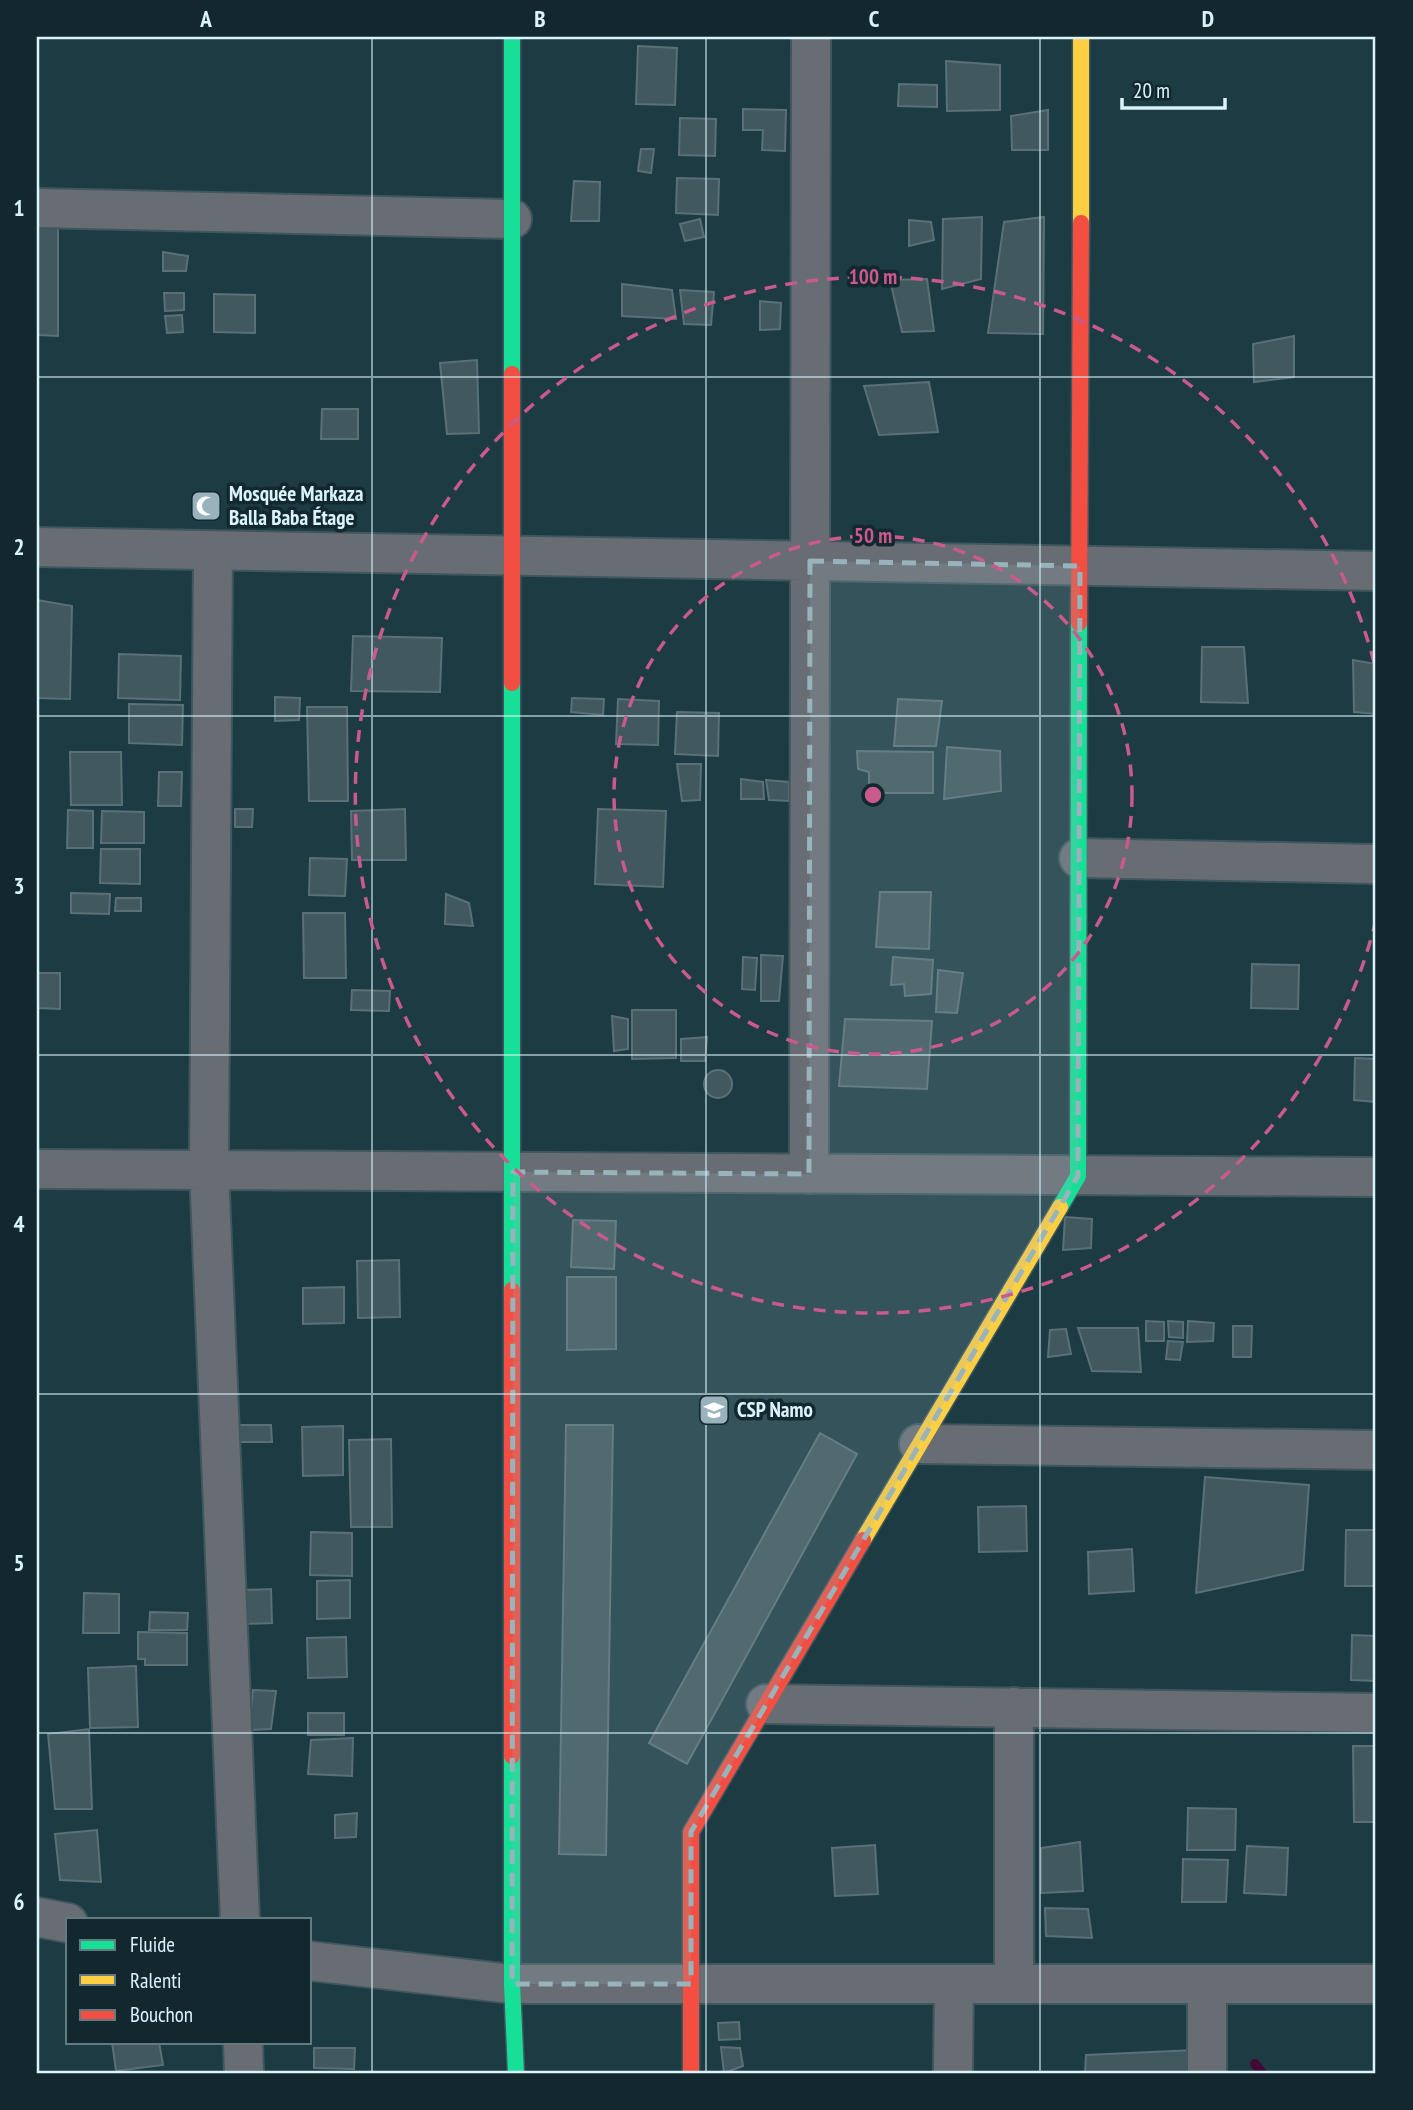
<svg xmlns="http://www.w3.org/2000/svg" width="1413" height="2110" viewBox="0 0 1413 2110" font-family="'PT Sans Narrow',sans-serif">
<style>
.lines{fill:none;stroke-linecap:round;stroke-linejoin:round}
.stream{stroke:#410938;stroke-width:10}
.building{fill:#40585e;stroke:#597077;stroke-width:2}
.street-casing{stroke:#3f575d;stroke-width:42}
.fast-casing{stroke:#3f575d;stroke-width:19}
.slow-casing{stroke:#3f575d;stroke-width:19}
.jam-casing{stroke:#3f575d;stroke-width:19}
.street{stroke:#686d73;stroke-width:38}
.fast{stroke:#16e098;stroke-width:16}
.slow{stroke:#ffcf43;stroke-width:16}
.jam{stroke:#f24e42;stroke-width:16}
.marked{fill:#98b3bb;fill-opacity:0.2;stroke:#98b3bb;stroke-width:5;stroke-dasharray:14 9;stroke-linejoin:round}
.grid{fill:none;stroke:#daf4fc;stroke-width:2;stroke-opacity:0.55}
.ring{fill:none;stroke:#c95a8b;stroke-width:3.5;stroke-dasharray:12 9}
.labels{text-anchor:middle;stroke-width:7;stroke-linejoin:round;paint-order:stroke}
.poi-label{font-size:21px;font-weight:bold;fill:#daf4fc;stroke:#13282e;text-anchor:start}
.centre{fill:#c95a8b;stroke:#13282e;stroke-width:3.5}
.ring-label{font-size:21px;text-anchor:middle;font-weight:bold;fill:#c95a8b;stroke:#13282e;stroke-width:7;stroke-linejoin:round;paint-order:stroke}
.neatline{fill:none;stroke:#daf4fc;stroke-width:2.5}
.grid-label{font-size:23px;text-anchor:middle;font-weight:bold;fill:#daf4fc}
</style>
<rect width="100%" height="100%" fill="#1d3b43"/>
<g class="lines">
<path class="stream" d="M1255,2064L1262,2073"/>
</g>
<path class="building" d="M638,46L677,48L675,105L636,104Z
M946,61L1000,65V110L947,111Z
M899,84L937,85V107L898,106Z
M743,109L786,110L785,151L762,150L763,130H743Z
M1048,110V150H1012L1011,116Z
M680,118L716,119L715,156L679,155Z
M641,149H654L651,173L638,171Z
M677,178L719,179L718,215L676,213Z
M574,181L600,182L599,221H571Z
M982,217L981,279L942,289L943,219Z
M1044,217L1043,334L988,333L1004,222Z
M700,219L704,237L685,241L680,224Z
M909,220L931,222L934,240L909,246Z
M37,227L58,228V336L37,335Z
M163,252L188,256L186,271H163Z
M927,279L934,331L902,332L890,280Z
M622,284L672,290L676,319L622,316Z
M680,290L714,292L711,325L684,324Z
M164,293H184V310L165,311Z
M214,294L255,295V333L214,332Z
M760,301L781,303L780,329L760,330Z
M182,315L183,332L167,333L165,316Z
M1294,336V377L1254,382L1253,344Z
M477,360L479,433L447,434L440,363Z
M929,382L938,432L879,435L864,386Z
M322,409H358V439H321Z
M37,600L72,606L70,699L37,698Z
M353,636L442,638L440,692L351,691Z
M1202,647H1244L1248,703L1201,702Z
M119,654L181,656L180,700L118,698Z
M1353,660L1376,664V714L1354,712Z
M275,697L300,698L299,720L275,721Z
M572,698L604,699L603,715L571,712Z
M618,699L659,701L658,745L616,744Z
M898,699L942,701L936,746H894Z
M129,704L183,705L182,745L129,743Z
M307,707H347L348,801H309Z
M677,712L719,713L718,756L675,754Z
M947,747L1000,751L1001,791L944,799Z
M857,751L933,752V793H869V772L858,769Z
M70,752H121L122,805H71Z
M677,764H701L700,800L682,801Z
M159,772H182L181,806H158Z
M741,779L763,782L764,799H741Z
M766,780L789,782V801L769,800Z
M235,809H253L252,827H235Z
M405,809L406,860H352L351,811Z
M598,809L666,811L663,887L595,884Z
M68,810L93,811V848H67Z
M102,811L144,812V843H101Z
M101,849H140V884L100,883Z
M310,858L347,859L345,896L309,895Z
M880,892H931L929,949L876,947Z
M71,893L110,894L109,914L71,913Z
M446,894L469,903L473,926L445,924Z
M116,898H141V911H115Z
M303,913H345L346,978H304Z
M761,955L783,956L779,1001H761Z
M743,957L757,958L755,990L742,989Z
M893,957L933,960L931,994L905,996L904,984L891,985Z
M1252,964L1299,965L1298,1009L1251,1008Z
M938,970L963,973L957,1013L936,1012Z
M37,973H60V1009L37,1008Z
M352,990L390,991L389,1011L351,1010Z
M632,1010H676V1058L632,1059Z
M612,1016L628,1019V1049L614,1051Z
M845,1019L932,1021L927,1089L839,1086Z
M707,1037L705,1061H681V1039Z
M1355,1058L1376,1059V1102L1354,1100Z
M704 1084a14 14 0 1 1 28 0a14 14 0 1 1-28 0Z
M1065,1217L1092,1219L1091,1248L1063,1250Z
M573,1220L616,1221L614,1269L571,1267Z
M399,1260L400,1317L358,1318L357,1261Z
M567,1277H616V1349L567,1350Z
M344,1287V1323L303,1324V1288Z
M1146,1321L1164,1322V1341H1146Z
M1168,1321L1183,1322V1338L1169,1337Z
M1188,1321L1214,1323L1213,1341L1187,1342Z
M1233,1326H1252L1251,1357H1233Z
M1078,1328H1138L1141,1372L1092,1371Z
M1066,1329L1071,1354L1048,1357L1050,1330Z
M1168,1341L1183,1342L1180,1360L1166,1359Z
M230,1425H271L272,1442H230Z
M566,1425H613L606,1855L559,1854Z
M343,1426V1475L303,1476L302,1427Z
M820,1433L857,1454L687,1764L649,1743Z
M391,1439L392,1527H351L349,1440Z
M1205,1477L1309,1485L1303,1570L1196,1593Z
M1026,1506L1027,1551L979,1552L978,1507Z
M1346,1530H1376V1586H1345Z
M311,1532L352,1533V1576L310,1575Z
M1132,1549L1134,1591L1089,1594L1088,1552Z
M350,1580V1618L317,1619V1581Z
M271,1589L272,1623L245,1624V1590Z
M84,1593L119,1594V1633H83Z
M150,1612L188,1613L187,1630H149Z
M138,1632L187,1633V1665H145V1659H138Z
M1352,1635L1376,1636V1681L1351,1680Z
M346,1637L347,1677L308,1678L307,1638Z
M136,1666L138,1727L90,1728L88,1668Z
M253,1690L276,1691L271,1729L249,1730Z
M308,1713H344V1735H308Z
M89,1729L92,1809H55L48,1734Z
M353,1738L352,1776L308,1774L311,1740Z
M1353,1746H1376V1822H1354Z
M1188,1808L1236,1809L1235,1850H1187Z
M357,1813L356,1837L335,1838V1815Z
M97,1830L101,1882L60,1880L55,1834Z
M1080,1842L1083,1891L1041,1893V1848Z
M875,1845L878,1894L835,1896L832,1848Z
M1247,1846L1288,1848L1286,1895L1244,1893Z
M1183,1859L1228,1860L1226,1902H1182Z
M1045,1908L1088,1909L1092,1938L1046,1936Z
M739,2022L740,2039L719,2040L718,2023Z
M112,2042H159L163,2065L116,2071Z
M721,2047L740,2048L743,2066L724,2073Z
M314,2048H355L354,2069L314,2068Z
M1194,2050L1193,2073H1085L1086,2055Z"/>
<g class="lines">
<g class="street-casing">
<path id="street" d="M37,208L512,219
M37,547L1376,571
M213,551L209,1170L240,1919
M1079,858L1376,864
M37,1169L1376,1177
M809,1174L811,37
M919,1444L1376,1450
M766,1704L1376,1713
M37,1917L68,1923
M310,1961L512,1984H1376
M1014,1984V1707
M1207,1984V2073
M243,2042L244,2073
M953,2073L954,1984"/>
</g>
<g class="fast-casing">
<path id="fast" d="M512,37V374
M512,683V1290
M1060,1207L1078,1176L1079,623
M512,1756V1984L516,2073"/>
</g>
<g class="slow-casing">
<path id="slow" d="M1081,223V37
M863,1540L1060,1207"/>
</g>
<g class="jam-casing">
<path id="jam" d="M512,374V683
M1079,623L1081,223
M512,1290V1756
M691,2073V1832L863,1540"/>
</g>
<use href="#street" class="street"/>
<use href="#fast" class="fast"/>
<use href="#slow" class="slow"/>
<use href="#jam" class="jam"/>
</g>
<path class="marked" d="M810,561L1080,566L1078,1176L691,1832V1984H512L513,1172L809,1174Z"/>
<path class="grid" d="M372,37V2073M706,37V2073M1040,37V2073M37,377H1376M37,716H1376M37,1055H1376M37,1394H1376M37,1733H1376"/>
<g class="ring">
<circle cx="873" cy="795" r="259"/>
<path d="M1376 920A518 518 0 1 1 1376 670"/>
</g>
<defs>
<g id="mosque-square" transform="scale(1.575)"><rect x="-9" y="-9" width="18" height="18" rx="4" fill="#98b3bb" stroke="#13282e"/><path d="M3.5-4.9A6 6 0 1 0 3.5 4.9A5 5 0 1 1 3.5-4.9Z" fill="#fff"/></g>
<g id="school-square" transform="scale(1.575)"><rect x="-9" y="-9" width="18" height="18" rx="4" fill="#98b3bb" stroke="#13282e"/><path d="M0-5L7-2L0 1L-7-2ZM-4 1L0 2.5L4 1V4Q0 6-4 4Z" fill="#fff"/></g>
</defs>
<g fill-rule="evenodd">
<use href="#mosque-square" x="206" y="506"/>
<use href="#school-square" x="714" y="1410"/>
</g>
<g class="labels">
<g class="poi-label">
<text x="229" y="501">Mosquée Markaza<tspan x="229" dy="24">Balla Baba Étage</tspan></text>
<text x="737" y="1417">CSP Namo</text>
</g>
</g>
<circle cx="873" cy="795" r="10" class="centre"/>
<g class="ring-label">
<text x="873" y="284">100 m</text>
<text x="873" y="543">50 m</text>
</g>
<rect width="1413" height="2110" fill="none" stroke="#13282e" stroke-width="77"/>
<rect x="66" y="1918" width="245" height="126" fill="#13282e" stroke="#637a80" stroke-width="2"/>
<rect x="80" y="1940" width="35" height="10" fill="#16e098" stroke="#637a80" stroke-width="2"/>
<text x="130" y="1952" font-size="21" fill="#daf4fc">Fluide</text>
<rect x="80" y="1975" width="35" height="10" fill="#ffcf43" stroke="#637a80" stroke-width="2"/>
<text x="130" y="1988" font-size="21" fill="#daf4fc">Ralenti</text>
<rect x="80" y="2010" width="35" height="10" fill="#f24e42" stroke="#637a80" stroke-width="2"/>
<text x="130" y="2022" font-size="21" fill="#daf4fc">Bouchon</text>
<path d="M1122 98v10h103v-10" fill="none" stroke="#daf4fc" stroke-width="3.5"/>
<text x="1133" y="98" font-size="21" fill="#daf4fc" stroke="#13282e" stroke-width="5" paint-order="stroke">20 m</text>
<rect x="38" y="38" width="1336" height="2034" class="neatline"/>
<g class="grid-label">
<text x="206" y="27">A</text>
<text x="540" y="27">B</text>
<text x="874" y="27">C</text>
<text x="1208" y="27">D</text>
<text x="19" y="216">1</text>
<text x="19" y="555">2</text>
<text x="19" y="894">3</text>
<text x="19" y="1232">4</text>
<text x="19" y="1571">5</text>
<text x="19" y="1910">6</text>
</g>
</svg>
